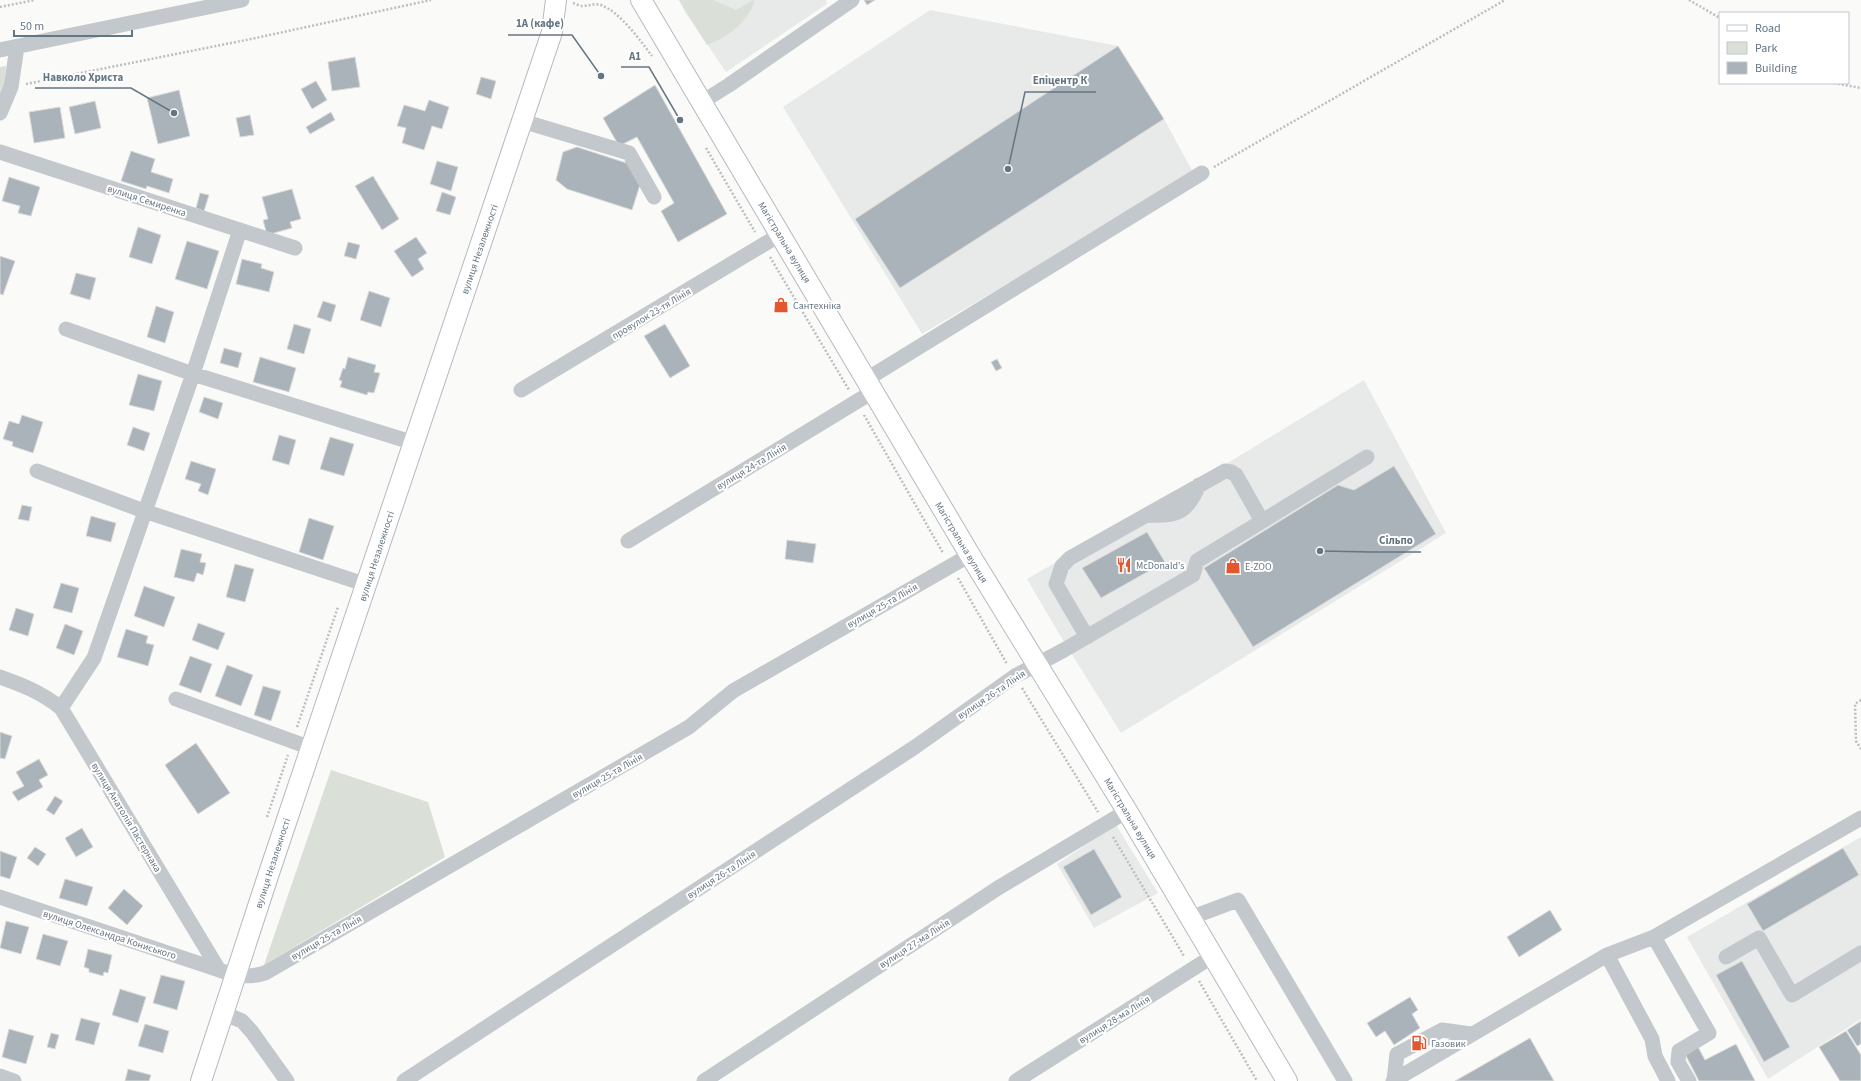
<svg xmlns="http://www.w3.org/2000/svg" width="1861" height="1081" viewBox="0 0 1861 1081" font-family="'Source Sans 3',sans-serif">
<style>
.built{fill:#e8e9e9}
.green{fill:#dadfd7}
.building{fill:#aab3b9;stroke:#dcdcda}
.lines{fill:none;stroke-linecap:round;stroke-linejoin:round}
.major-casing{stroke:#b5babe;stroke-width:22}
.path{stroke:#bbbfc2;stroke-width:2.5;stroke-dasharray:2 2;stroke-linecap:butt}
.minor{stroke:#c3c8cc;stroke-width:15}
.major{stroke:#fff;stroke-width:20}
.labels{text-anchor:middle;stroke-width:4;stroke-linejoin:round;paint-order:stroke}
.street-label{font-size:10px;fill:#657683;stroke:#fff}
.poi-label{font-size:10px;fill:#657683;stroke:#fff;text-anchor:start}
.leader{fill:none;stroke:#657683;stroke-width:1.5}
.callout-dot{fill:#657683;stroke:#fff;stroke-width:1.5}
.callout-label{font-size:11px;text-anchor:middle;font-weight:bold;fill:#657683;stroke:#fff;stroke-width:4;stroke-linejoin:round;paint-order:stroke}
</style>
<rect width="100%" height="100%" fill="#fafaf8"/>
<path class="built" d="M679,0H826L827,4L726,72L685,12Z
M930,10L1118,46L1164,119L1194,174L922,334L783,107Z
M1364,380L1446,533L1121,733L1058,632L1027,579L1226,464Z
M1116,825L1158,893L1094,928L1057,864Z
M1861,837V1019L1768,1079L1687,937Z"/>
<path class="green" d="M679,0H713L736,10L753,0L754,4C745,24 728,37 707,45Z
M6,66L3,95L0,101V67Z
M331,770L428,802L445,857L264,965Z"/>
<path class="building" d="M864,0H875L867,5Z
M1118,46L1164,119L900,288L855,219Z
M355,57L360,87L332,91L328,62Z
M481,77L496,81L491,99L476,94Z
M316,81L327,100L312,109L301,89Z
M655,85L727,214L678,242L661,211L674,203L637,137L619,146L603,118Z
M179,90L190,136L158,144L147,98Z
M429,100L449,107L442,129L432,126L424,150L402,143L406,128L397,126L404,105L425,111Z
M95,101L101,128L75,134L69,107Z
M60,107L65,138L34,143L29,112Z
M331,112L335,120L310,134L306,127Z
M250,115L254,135L240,137L236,118Z
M577,147L645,169L632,210L567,189L556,180L563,152Z
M131,151L155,159L151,172L173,179L169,193L147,186L146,189L121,181Z
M437,161L458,167L451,191L430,184Z
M373,176L399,219L382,230L355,186Z
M9,177L40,187L31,216L18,213L20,206L2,201Z
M292,189L301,219L290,222L292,228L267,235L263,220L268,219L262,197Z
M442,192L456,197L450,215L436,211Z
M200,193L209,195L204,211L196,208Z
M138,227L161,235L152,264L129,257Z
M416,237L427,253L418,259L424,269L412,277L394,251Z
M187,241L219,251L207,289L175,279Z
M348,242L360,245L356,259L344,256Z
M0,256L15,261L3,295L0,294Z
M242,259L262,264L261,268L274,272L269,292L236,284Z
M76,273L96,278L90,300L70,294Z
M369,291L390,298L381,327L360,320Z
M323,301L336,305L331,322L317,317Z
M156,306L174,312L165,343L147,337Z
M294,324L311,329L304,354L287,349Z
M665,324L690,366L670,378L644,336Z
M224,348L242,353L238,368L220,363Z
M260,357L296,368L289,392L253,382Z
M348,357L376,365L374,372L380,373L374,393L368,392L367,395L340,387L342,381L339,380L343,368L345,369Z
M997,359L1002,368L996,371L991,362Z
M138,374L162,381L154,411L129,405Z
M204,397L223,403L218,419L199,412Z
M22,415L43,422L33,453L12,446L13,442L3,439L9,421L19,424Z
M133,427L150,433L144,451L127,445Z
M279,435L296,440L289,465L272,460Z
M330,437L354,444L344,476L320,469Z
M191,461L216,469L208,495L198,491L201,484L185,479Z
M1394,466L1436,534L1253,647L1204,568L1338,485L1354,490Z
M22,505L32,507L29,521L18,519Z
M91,516L116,523L111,542L86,536Z
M309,518L334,526L323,560L299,552Z
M1147,532L1165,562L1101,598L1082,568Z
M787,540L816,544L813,563L785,559Z
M181,549L202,554L200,562L206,563L203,575L197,573L194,582L174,577Z
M235,564L254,569L245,602L226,597Z
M61,583L79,588L72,613L53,608Z
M144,586L175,597L164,627L134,616Z
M16,608L34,614L28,636L9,630Z
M198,623L225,633L218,650L192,640Z
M65,624L83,631L74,655L56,648Z
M126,629L148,636L146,643L154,645L148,666L117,657Z
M190,656L212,664L201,693L179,685Z
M227,665L253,675L241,706L215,696Z
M263,686L281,691L271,721L254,715Z
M0,732L12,736L5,759L0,758Z
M196,743L230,793L198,814L165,765Z
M39,759L48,775L39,780L43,787L18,801L12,792L24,786L16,772Z
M55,796L63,801L54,815L46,810Z
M82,828L93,847L76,857L65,838Z
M35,847L46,854L38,866L27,858Z
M1843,848L1859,875L1763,931L1747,904Z
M1094,849L1122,897L1091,915L1063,867Z
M0,851L17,857L10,879L0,876Z
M65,879L93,887L87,906L59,898Z
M124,889L143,906L127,925L108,908Z
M1550,910L1562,930L1519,957L1507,937Z
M6,921L29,927L21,954L0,948Z
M43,934L68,941L60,966L36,959Z
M88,949L112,955L108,973L104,972L103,976L89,972V969L84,967Z
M1742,961L1790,1047L1764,1062L1716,975Z
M161,975L185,981L177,1010L153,1003Z
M120,989L146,997L138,1023L112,1015Z
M1410,997L1418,1010L1412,1014L1420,1028L1394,1045L1385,1031L1376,1037L1367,1023Z
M81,1018L100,1023L94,1045L75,1040Z
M1861,1021V1044L1857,1046L1847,1030Z
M145,1024L169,1031L163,1053L138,1046Z
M9,1029L34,1036L26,1064L2,1057Z
M1846,1031L1861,1055V1081H1840L1819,1047Z
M51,1033L59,1035L55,1049L47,1047Z
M1530,1038L1554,1081H1455Z
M1736,1044L1755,1081H1699L1685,1054L1698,1047L1705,1060Z
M128,1069L151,1075L149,1081H125Z"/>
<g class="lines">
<g class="major-casing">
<path id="major" d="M641,0L970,555L1127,811L1287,1081
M201,1081L268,876L552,32L556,0"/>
</g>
<path class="path" d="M1689,0L1720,18
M573,3C576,4 580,6 582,6C589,6 594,3 601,5C620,12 640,40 652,56
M0,7L35,0
M1834,83L1861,88
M26,84L251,39L431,0
M706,148L755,232
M1214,167L1505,0
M770,257L849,390
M864,415L943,553
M958,578L1007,664
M1022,688L1098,812
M1861,700L1855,704L1856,741L1861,749
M297,727L338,607
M267,817L288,755
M1113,837L1184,956
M1199,981L1257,1081"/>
<path class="minor" d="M0,50L242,0
M702,102L729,85L852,0
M0,113L11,87L17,47
M522,121L629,153L654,197
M0,152L295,248
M240,230L193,374L414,443
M867,379L1202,173
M521,390L781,234
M37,471L144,511L367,585
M1147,515C1176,516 1187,514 1199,485
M628,541L874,391
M1087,637L1056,584L1062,566L1070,558L1225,471L1231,472L1236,475L1262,521
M0,677C23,685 42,693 61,708L219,970C235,976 248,978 265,973L689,727L733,691L970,555
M176,699L311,748
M61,708L94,658L193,374L66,329
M0,897L219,970
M1190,918L1238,900L1345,1081
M1654,937L1709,1033L1679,1051L1678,1062L1689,1081
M1607,955L1652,1039L1655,1056L1668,1081
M1726,957L1759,938L1792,995L1861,953
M223,1013L242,1021L252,1032L287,1081
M0,1076L14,1081
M1394,1080L1397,1054L1442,1030L1471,1034
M404,1081L915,747L1015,676L1064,650L1193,575L1197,561L1367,457
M704,1081L998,888L1127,811
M1016,1081L1213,956
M1393,1081L1607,955L1654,937L1861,818"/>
<use href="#major" class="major"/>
</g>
<defs>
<g id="shop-bare" transform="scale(1.2)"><path d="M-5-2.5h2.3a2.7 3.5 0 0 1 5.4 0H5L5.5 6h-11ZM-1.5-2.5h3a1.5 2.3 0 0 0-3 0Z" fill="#e4572e" stroke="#fff" stroke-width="2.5" paint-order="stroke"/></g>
<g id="restaurant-bare" transform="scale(1.2)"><path d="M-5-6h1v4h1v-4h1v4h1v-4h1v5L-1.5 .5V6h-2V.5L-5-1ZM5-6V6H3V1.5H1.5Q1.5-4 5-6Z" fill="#e4572e" stroke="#fff" stroke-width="2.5" paint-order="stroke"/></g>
<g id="fuel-bare" transform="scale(1.2)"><path d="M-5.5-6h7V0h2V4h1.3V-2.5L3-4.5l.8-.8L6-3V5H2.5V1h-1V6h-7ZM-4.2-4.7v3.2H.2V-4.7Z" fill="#e4572e" stroke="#fff" stroke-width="2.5" paint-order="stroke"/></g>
</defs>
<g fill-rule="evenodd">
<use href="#shop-bare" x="781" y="305"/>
<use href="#restaurant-bare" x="1124" y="565"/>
<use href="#shop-bare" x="1233" y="566"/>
<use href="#fuel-bare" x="1419" y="1043"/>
</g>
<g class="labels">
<g class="street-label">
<text transform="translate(147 200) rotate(18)" y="4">вулиця Семиренка</text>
<text transform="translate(785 242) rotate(59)" y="4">Магістральна вулиця</text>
<text transform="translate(479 249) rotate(-71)" y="4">вулиця Незалежності</text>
<text transform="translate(651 313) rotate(-31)" y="4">провулок 23-тя Лінія</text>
<text transform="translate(751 466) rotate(-31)" y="4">вулиця 24-та Лінія</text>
<text transform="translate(962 542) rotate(59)" y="4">Магістральна вулиця</text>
<text transform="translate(376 556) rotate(-72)" y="4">вулиця Незалежності</text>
<text transform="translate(882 605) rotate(-30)" y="4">вулиця 25-та Лінія</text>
<text transform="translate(991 694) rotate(-34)" y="4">вулиця 26-та Лінія</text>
<text transform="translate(607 775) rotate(-30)" y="4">вулиця 25-та Лінія</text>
<text transform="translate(127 817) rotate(59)" y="4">вулиця Анатолія Пастернака</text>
<text transform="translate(1131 818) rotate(59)" y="4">Магістральна вулиця</text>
<text transform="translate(272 863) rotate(-72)" y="4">вулиця Незалежності</text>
<text transform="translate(721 874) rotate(-33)" y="4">вулиця 26-та Лінія</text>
<text transform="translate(110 934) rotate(18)" y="4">вулиця Олександра Кониського</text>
<text transform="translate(326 937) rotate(-30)" y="4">вулиця 25-та Лінія</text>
<text transform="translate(914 943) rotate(-33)" y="4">вулиця 27-ма Лінія</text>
<text transform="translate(1114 1019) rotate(-32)" y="4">вулиця 28-ма Лінія</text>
</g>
<g class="poi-label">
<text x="793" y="309">Сантехніка</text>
<text x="1136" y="569">McDonald's</text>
<text x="1245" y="570">E-ZOO</text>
<text x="1431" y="1047">Газовик</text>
</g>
</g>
<path class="leader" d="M601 76L572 35H508M680 120L649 67H621M174 113L131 88H35M1008 169L1025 92H1096M1320 551L1372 552H1421"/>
<g class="callout-dot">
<circle cx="601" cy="76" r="4"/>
<circle cx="680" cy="120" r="4"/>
<circle cx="174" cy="113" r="4"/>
<circle cx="1008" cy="169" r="4"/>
<circle cx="1320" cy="551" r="4"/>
</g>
<g class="callout-label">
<text x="540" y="27">1А (кафе)</text>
<text x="635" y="60">А1</text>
<text x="83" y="81">Навколо Христа</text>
<text x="1060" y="84">Епіцентр К</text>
<text x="1396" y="544">Сільпо</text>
</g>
<rect x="1719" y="12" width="130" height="72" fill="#ffffff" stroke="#c1c8cd"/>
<rect x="1727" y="25" width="20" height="6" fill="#ffffff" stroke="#c1c8cd"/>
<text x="1755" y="32" font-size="12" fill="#657683">Road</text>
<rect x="1727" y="42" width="20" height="12" fill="#dadfd7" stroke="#c1c8cd"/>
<text x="1755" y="52" font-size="12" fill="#657683">Park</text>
<rect x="1727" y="62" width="20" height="12" fill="#aab3b9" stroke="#c1c8cd"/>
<text x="1755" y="72" font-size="12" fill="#657683">Building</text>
<path d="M14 30v6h118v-6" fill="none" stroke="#657683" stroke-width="2"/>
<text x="20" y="30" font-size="12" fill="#657683" stroke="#ffffff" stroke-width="3" paint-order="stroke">50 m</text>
</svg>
